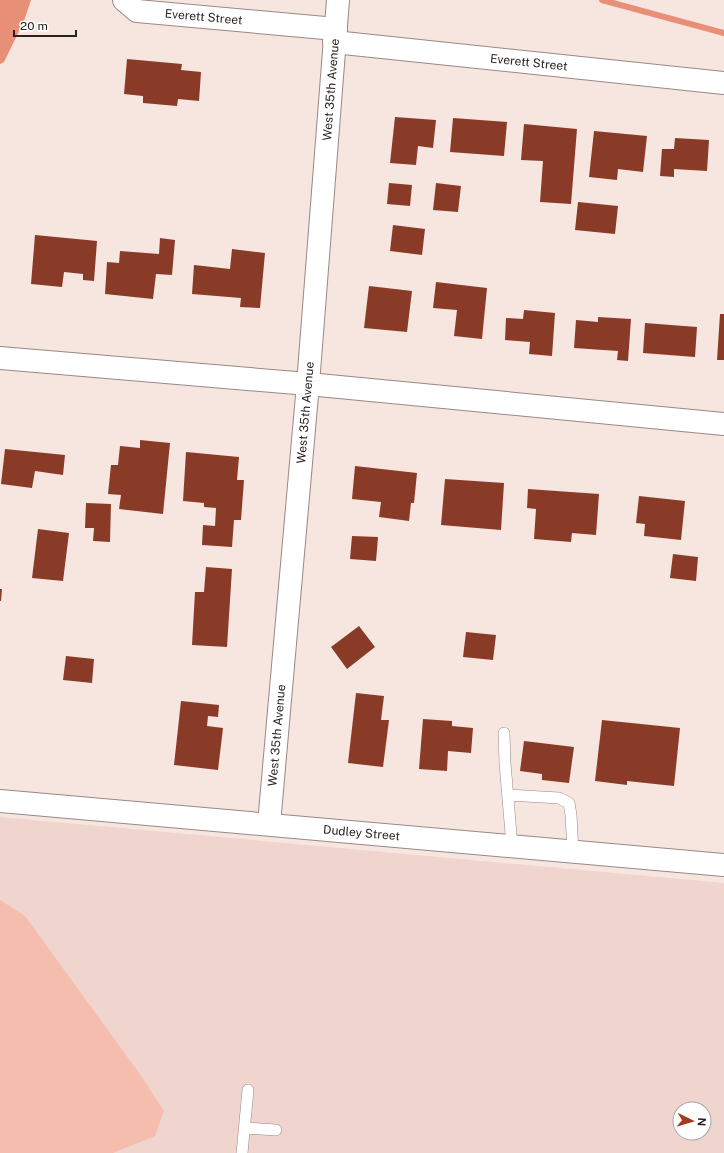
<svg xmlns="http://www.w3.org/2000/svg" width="724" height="1153" viewBox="0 0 724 1153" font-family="'Public Sans',sans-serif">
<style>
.built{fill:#f0d5ce;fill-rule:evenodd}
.green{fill:#f5bdae}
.water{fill:#e78f77}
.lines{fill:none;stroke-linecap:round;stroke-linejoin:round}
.stream{stroke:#e78f77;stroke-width:6}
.building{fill:#8a3b27}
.service-casing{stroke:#998884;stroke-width:12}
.minor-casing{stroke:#998884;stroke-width:24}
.tertiary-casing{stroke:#998884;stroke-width:24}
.service{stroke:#fff;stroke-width:11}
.minor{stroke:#fff;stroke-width:22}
.tertiary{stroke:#fff;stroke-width:22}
.labels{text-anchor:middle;stroke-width:4;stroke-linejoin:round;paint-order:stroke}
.street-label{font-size:12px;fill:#292321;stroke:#fff}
</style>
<rect width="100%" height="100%" fill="#f7e5e0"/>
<path class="built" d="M0,817L724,883V1153H0ZM680,1109H704V1133H680Z"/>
<path class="green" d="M0,900L25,916L139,1073L164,1111L155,1136L113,1153H0Z"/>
<path class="water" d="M0,0H31L24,21L4,62L0,64Z"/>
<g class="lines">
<path class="stream" d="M602,0L724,33"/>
</g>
<path class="building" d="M127,59L182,64L181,70L201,72L199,101L178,99L177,106L143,103V96L124,94Z
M395,117L436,120L433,148L418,146L416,165L390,163Z
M453,118L507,122L504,156L450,152Z
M524,124L577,129L571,204L540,202L543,161L521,160Z
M594,131L647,136L643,172L618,169L617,180L589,177Z
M675,138L709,140L707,171L674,169V177L660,176L662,149H674Z
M389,183L412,185L410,206L387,204Z
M436,183L461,186L458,212L433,210Z
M578,202L618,206L615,234L575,230Z
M393,225L425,229L422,255L390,251Z
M35,235L97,241L94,281L83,280V274L64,272L62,287L31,284Z
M160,238L175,240L172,275L156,274L153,299L105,294L107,262L119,263L120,251L159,254Z
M232,249L265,253L260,308L240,307L241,298L192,294L194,265L230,269Z
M436,282L487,288L482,339L454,336L457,310L433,308Z
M369,286L412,291L407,332L364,328Z
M524,310L555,313L552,356L529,354L530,342L505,340L506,318L523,319Z
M720,314H724V360H717Z
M598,317L631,319L628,361L617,360L618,351L574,348L576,320L598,322Z
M645,323L697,327L695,357L643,353Z
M140,440L170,443L163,514L119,509L121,495L108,494L111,465H118L120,446L140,448Z
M5,449L65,455L63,475L35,471L32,488L1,484Z
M186,452L239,457L237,480H244L241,520H234L232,547L202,545L203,525L215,526L216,508L204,507V503L183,501Z
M355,466L417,473L414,503H411L409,521L379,517L381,502L352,499Z
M445,479L504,483L501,530L441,525Z
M528,489L599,494L596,535L572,533L571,542L534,539L536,509L527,508Z
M639,496L685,501L681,540L644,536L645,524L636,523Z
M86,503L111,504L110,542L93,541L94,528H85Z
M38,529L69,533L63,581L32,578Z
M352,536L378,537L376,561L350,559Z
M673,554L698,557L696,581L670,578Z
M206,567L232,569L227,647L192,645L195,592H204Z
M0,589H2L1,601H0Z
M359,626L375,647L347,669L331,647Z
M466,632L496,635L493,660L463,657Z
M66,656L94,659L92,683L63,680Z
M356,693L384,696L381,720H389L383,767L348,763Z
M181,701L219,705L218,717L208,716L207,726L223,728L218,770L174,765Z
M423,719L452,721V726L473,728L471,753L448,751L447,771L419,769Z
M602,720L680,728L674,786L627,781V785L595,781Z
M524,741L574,747L569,783L542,780V774L520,771Z"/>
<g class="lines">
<g class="service-casing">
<path id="service" d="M504,733L505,763L512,846
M508,795L559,798L569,803L571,815L573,852
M245,1128L276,1130
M242,1153L248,1090"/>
</g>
<g class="minor-casing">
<g id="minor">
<path id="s1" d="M124,0L137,11L336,29"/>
<path id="s2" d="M334,42L724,83"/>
<path d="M0,358L308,384L724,424"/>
<path id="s3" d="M269,824L308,384L338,0"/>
</g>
</g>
<g class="tertiary-casing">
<g id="tertiary">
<path id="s4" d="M0,801L724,865"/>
</g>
</g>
<use href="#service" class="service"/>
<use href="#minor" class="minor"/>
<use href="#tertiary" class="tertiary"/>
</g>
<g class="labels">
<g class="street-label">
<text dy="4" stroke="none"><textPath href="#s1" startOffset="84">Everett Street</textPath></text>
<text dy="4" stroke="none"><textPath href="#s2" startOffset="196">Everett Street</textPath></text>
<text dy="4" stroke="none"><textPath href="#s3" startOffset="737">West 35th Avenue</textPath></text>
<text dy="4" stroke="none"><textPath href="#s3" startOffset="413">West 35th Avenue</textPath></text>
<text dy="4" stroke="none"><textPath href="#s3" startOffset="89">West 35th Avenue</textPath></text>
<text dy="4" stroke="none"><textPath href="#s4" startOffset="363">Dudley Street</textPath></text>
</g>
</g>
<g transform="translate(692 1121) rotate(95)"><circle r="19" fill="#ffffff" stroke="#a9a7a6"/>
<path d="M0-3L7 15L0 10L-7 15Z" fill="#a33b1e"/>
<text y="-6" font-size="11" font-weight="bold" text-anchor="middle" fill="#292321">N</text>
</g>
<path d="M14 30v6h62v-6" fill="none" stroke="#292321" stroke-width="2"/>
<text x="20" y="30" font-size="12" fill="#292321" stroke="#ffffff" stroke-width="3" paint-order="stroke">20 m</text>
</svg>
